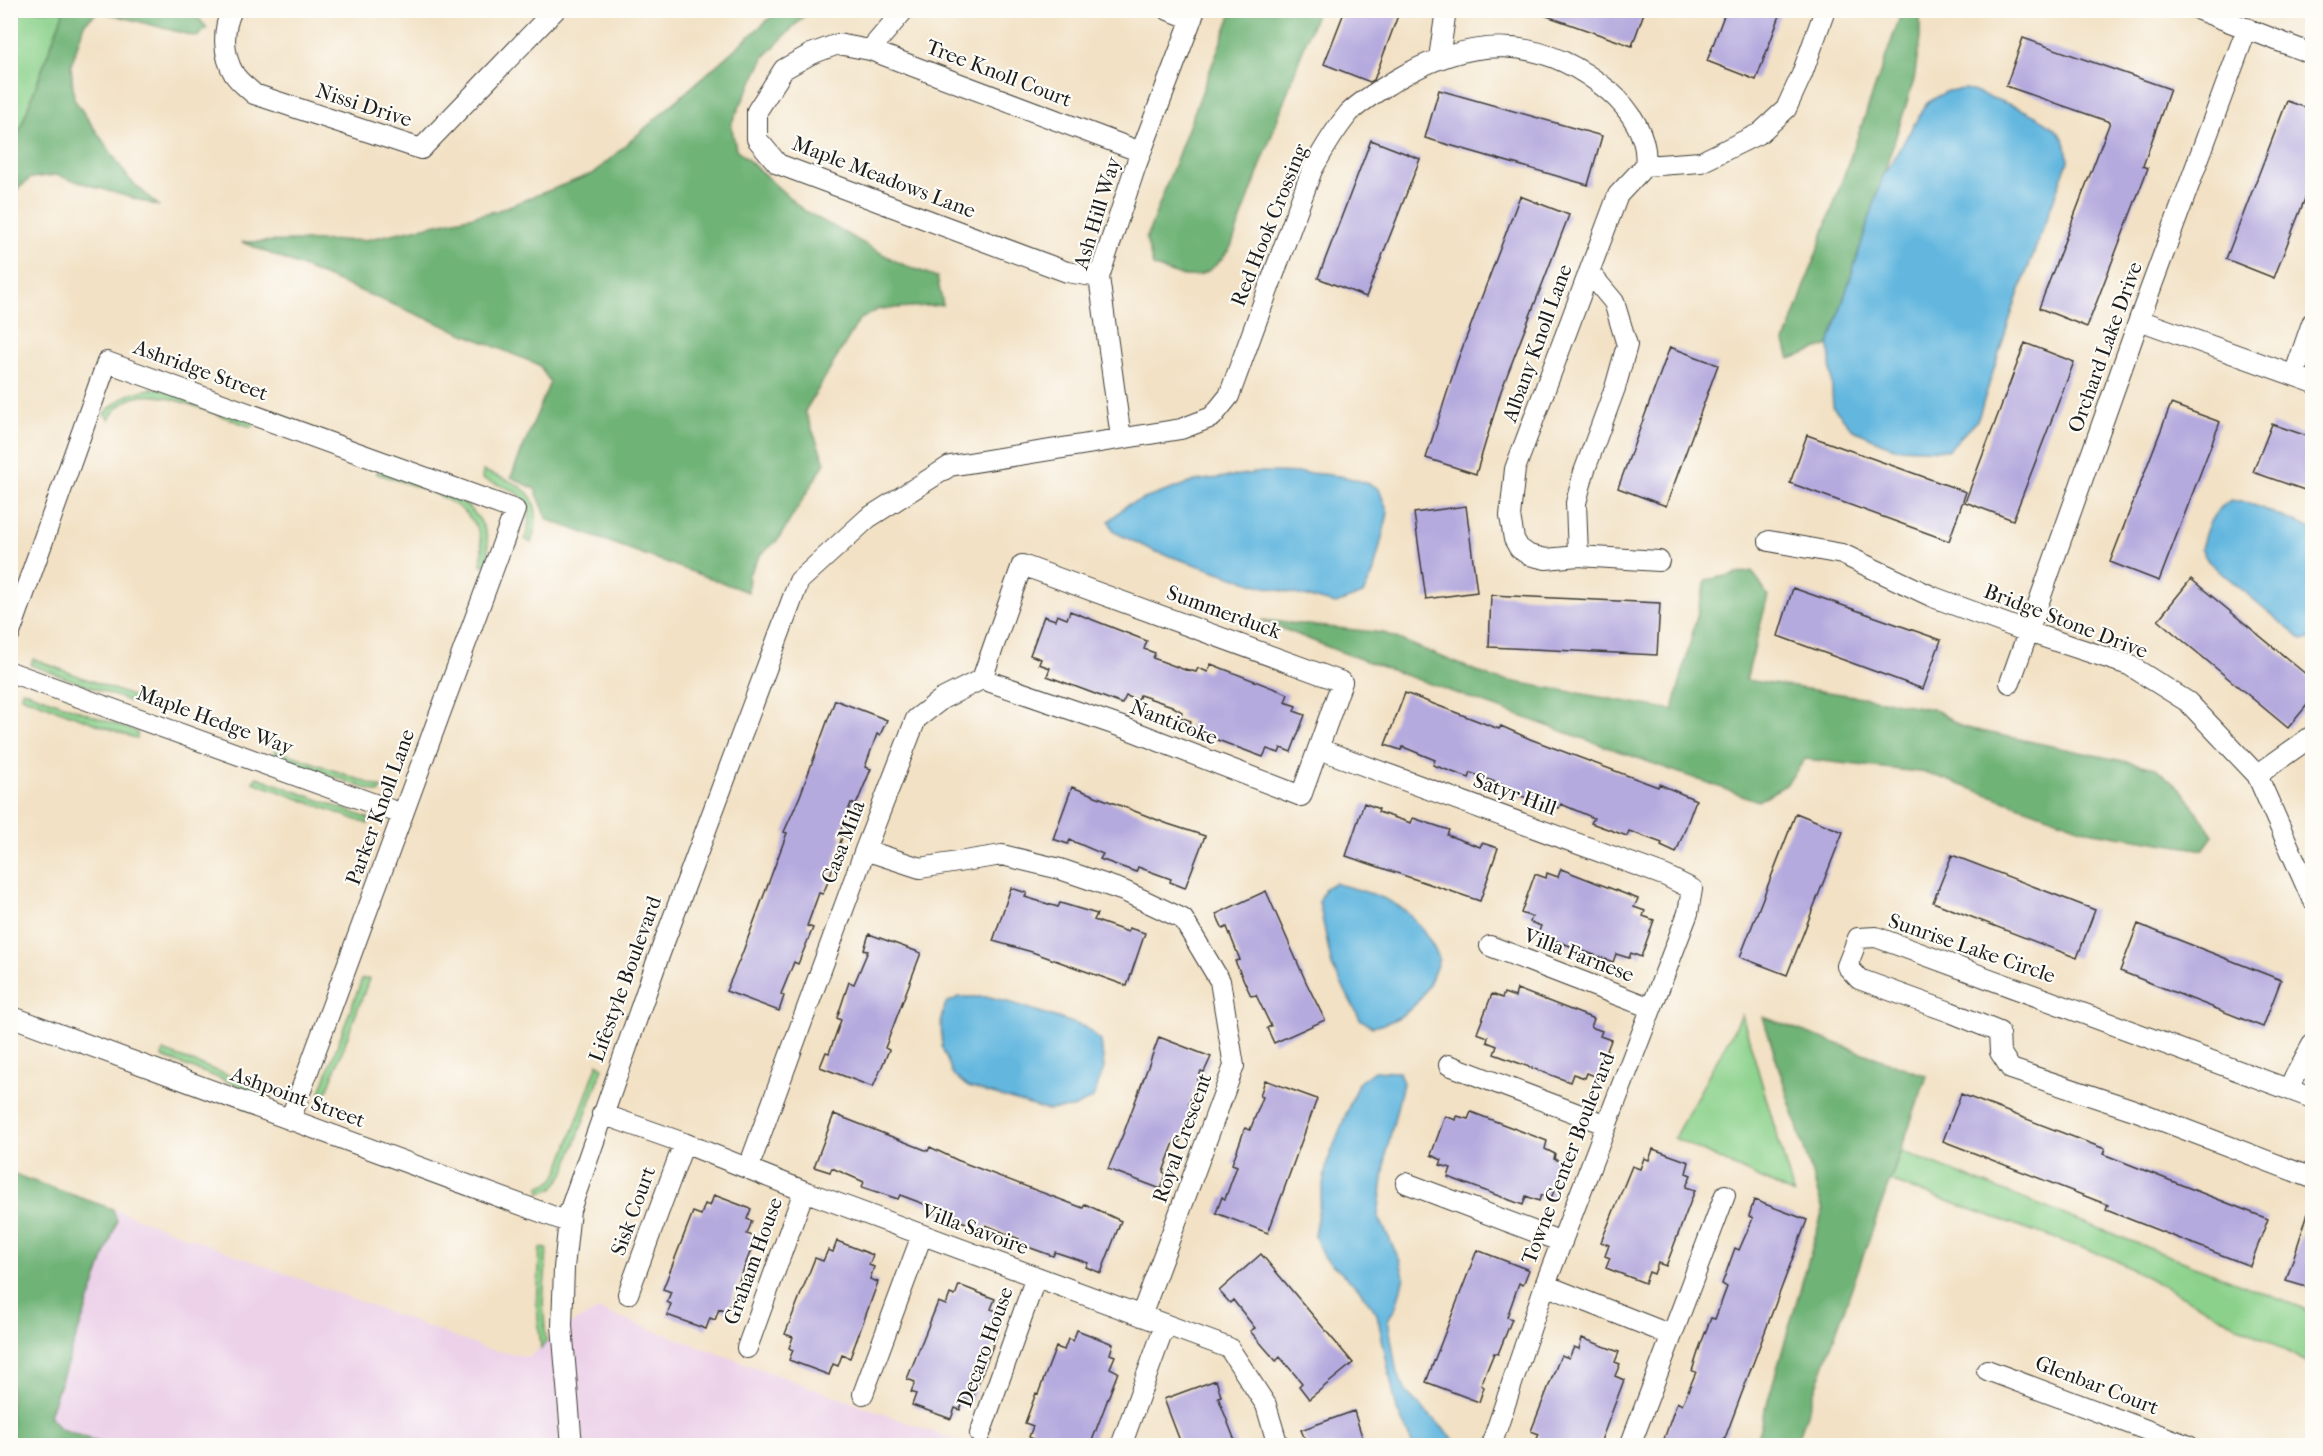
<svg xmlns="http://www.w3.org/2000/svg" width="2323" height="1456" viewBox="0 0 2323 1456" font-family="'IM FELL French Canon',serif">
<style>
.built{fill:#ecd1e9}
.green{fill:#8bd18b;stroke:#547654;stroke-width:1.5}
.forest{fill:#70b377;stroke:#46684a;stroke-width:1.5}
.water{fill:#63b7df;stroke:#406a7e;stroke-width:1.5}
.building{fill:#b5aade}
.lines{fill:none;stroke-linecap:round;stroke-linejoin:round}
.street-casing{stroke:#3c3a35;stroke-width:22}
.street{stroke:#fff;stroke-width:20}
.labels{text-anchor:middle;stroke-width:4.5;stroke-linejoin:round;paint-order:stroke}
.street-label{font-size:21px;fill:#1c1c1c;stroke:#fdfcf7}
</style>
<rect width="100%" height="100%" fill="#fdfcf7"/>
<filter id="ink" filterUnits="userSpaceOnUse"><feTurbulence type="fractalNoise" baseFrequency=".0167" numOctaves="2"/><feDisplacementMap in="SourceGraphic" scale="12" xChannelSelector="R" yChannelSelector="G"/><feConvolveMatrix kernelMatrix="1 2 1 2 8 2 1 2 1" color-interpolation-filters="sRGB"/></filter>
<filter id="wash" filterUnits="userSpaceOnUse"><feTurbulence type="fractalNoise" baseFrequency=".008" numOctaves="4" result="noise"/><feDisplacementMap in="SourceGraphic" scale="24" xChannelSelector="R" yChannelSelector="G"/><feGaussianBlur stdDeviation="1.35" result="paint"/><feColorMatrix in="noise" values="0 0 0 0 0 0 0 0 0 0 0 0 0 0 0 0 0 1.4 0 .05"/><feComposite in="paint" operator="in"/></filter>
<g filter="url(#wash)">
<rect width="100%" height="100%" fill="#f2e1c4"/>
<path class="built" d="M113,1209L486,1349L529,1357L566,1326L599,1310L969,1445L106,1446L59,1428L49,1415L117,1221Z"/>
<path class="green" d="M21,10L64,11L11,154V38Z
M151,389H160L254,422L252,427C235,421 219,415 203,409C171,398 131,381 109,419L104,414C118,399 130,392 151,389Z
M381,469C428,486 499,498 487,565H481C492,501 422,490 376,473Z
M483,471C526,486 546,494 531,543L525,539C540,495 517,491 482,479Z
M33,659L150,703L145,707L31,665Z
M22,690L137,732V739L21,696Z
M275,749L382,788L379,793L275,755Z
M257,777L370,819L368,824L253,782Z
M362,979H369L326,1094L320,1092Z
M1742,1015L1794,1194L1674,1138Z
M163,1051L268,1090L265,1095L162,1057Z
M598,1063L603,1068L564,1174L553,1188L540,1193L539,1187L552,1181L557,1175Z
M1901,1151L2312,1312V1365L2111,1258L1890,1181Z
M540,1248L547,1249L543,1303L546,1341L541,1349L537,1307Z"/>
<path class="forest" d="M64,10L186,11L195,14L207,28L197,37L99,11L84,24L71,66L74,99L129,179L159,206L56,175L31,178L13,193L11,201V154Z
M1233,10L1317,11L1231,247C1205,282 1192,282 1153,266L1146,239Z
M778,11H809L765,56L731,124L736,149L803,210L899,263L937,277L943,305L879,309L859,320L805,411L825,463L778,540L761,554L749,574L748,592L548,520L535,489L511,477L550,382L539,365L242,242L365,240L496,211L594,173Z
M1902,11H1920V39L1914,80L1829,345L1790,359L1785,342Z
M1752,571L1768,596L1746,680L1882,700L1936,710L1962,727L2156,768L2185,794L2213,835L2204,850L2093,832L1927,773L1805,759L1786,785L1758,801L1338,651L1261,620L1384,633L1493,678L1673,710L1706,580Z
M1763,1017L1927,1076L1796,1445H1755L1823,1210Z
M10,1173L113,1209L117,1221L49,1415L59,1428L106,1445H11Z"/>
<path class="water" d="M1966,89C1993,99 2053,115 2065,142C2067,147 2067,155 2068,161L2014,306L1978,419L1948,450L1894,448L1853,430L1833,407L1829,345L1883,176L1927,103L1947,91Z
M1263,472C1298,473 1348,471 1379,489L1388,513L1373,574L1363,594L1336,604L1258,585L1154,551L1114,532L1109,521L1127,505L1195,481Z
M2231,500L2251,504L2312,529V640H2302L2208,561L2201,549C2206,528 2211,512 2231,500Z
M1334,883C1390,898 1413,904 1439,958C1428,995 1411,1019 1372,1027L1360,1019L1332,966L1319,902L1325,888Z
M959,997H990L1012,1003L1085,1027L1101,1041L1104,1068L1093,1098L1073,1108L1047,1110L968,1087L953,1075L942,1047L941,1019L946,1003Z
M1374,1071L1399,1072L1403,1083L1387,1150L1378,1215L1400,1261L1404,1277L1396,1307L1388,1319L1397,1374L1407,1393L1451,1436L1457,1445H1415L1412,1443L1397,1410L1377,1314L1360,1290L1323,1256L1314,1235L1327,1163L1358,1083Z"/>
<g id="blocks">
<path class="building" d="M1345,10H1400L1374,80L1370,82L1324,64Z
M1538,10H1645L1632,46L1538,13Z
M1726,10H1782L1756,80L1707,61Z
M2023,38L2170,89L2143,166L2148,168L2087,327L2039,308L2110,122L2006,86Z
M1439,90L1602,136L1588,185L1425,138Z
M2287,101L2313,110V178L2274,278L2226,259Z
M1371,140L1420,159L1366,297L1318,278Z
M1520,196L1569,215L1501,391L1476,474L1426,458L1457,362Z
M2025,343L2074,362L2013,520L1965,502Z
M1670,347L1718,365L1666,506L1618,488Z
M2171,404L2220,422L2159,581L2110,562Z
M2272,424L2313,438V493L2253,472Z
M1807,435L1966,492L1949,541L1790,483Z
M1466,506L1477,592L1426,599L1414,513Z
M2191,579L2313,680V698L2288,728L2158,620Z
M1793,588L1941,640L1923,689L1778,636Z
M1491,595L1660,603L1657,655L1489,647Z
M1070,611L1147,641L1144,649L1155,653L1153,658L1185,670V669L1196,672L1198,668L1208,672L1211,664L1288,694L1285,702L1296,706L1294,711L1305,715L1291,752L1281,748L1279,753L1267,749L1263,757L1188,729L1191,721L1180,717L1182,712L1172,706L1140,695L1138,700L1126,696L1122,704L1047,676L1050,668L1039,664L1041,659L1030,655L1044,616L1055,620L1057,615L1067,619Z
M1405,693L1499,729L1501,726L1530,739L1658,787L1659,784L1696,800L1676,853L1661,846L1662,843L1629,831L1627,836L1591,823L1594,818L1561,804L1559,808L1515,794L1502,789L1503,785L1471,773L1469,778L1433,765L1435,760L1403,747L1401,750L1385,745Z
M835,700L887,720L880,735L877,734L865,767L871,769L856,805L851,803L839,835L842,837L829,879L823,894L819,893L807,926L813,928L798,964L794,962L781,994L784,996L779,1011L726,991L742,954L787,833L784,832L800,796Z
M1072,787L1168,824L1205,836L1185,888L1170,882L1171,879L1138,867L1136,872L1100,859L1103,854L1070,840L1068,844L1053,839Z
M1364,803L1379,809L1378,812L1411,823L1413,818L1449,830L1447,835L1480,847L1482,843L1498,848L1480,901L1346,856Z
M1796,813L1843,832L1787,975L1740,957Z
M1952,855L2095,910L2077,958L1933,902Z
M1561,869L1638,899L1634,907L1645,911L1643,916L1654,920L1641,957L1631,953L1629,958L1616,954L1613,962L1538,934L1541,926L1530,922L1532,917L1521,913L1535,874L1546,878L1547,873L1558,877Z
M1011,888L1027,893L1025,897L1058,907L1060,903L1097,914L1094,920L1128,932L1129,928L1145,933L1127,986L1032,952L993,941Z
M1266,891L1307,984L1325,1020L1274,1043L1267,1028L1271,1026L1256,995L1251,996L1235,961L1240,960L1227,927L1223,929L1216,914Z
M2138,924L2281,980L2263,1027L2120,971Z
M869,934L921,953L885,1048L889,1050L873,1087L820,1067L826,1052L829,1053L841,1020L837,1018L849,982L854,984L868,951L864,950Z
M1517,989L1594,1019L1591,1027L1602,1031L1600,1036L1611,1040L1597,1077L1587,1073L1585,1078L1573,1074L1570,1082L1494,1054L1497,1046L1487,1042L1488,1037L1477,1033L1492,994L1502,998L1504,993L1515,997Z
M1159,1037L1211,1057L1204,1072L1201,1071L1189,1104L1194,1106L1180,1142L1175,1140L1163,1172L1166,1174L1161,1189L1108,1169L1124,1132Z
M1265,1080L1317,1099L1268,1233L1216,1213L1222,1197L1225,1199L1237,1166L1232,1164L1245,1128L1250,1130L1263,1097L1260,1096Z
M1961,1094L2105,1149L2103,1154L2268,1219L2250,1266L2106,1210L2108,1205L1943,1141Z
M1471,1112L1547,1141L1545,1149L1555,1154L1554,1159L1564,1163L1551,1199L1541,1195L1539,1201L1526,1196L1523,1205L1448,1177L1451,1168L1440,1165L1442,1160L1431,1155L1445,1116L1456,1120L1457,1116L1468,1119Z
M834,1114L928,1151L930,1147L959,1161L1083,1208L1085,1204L1121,1221L1101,1273L1086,1267L1088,1263L1055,1252L1053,1256L1017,1243L1019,1239L986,1225L985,1229L948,1217L931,1210L932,1207L900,1195L898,1199L862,1187L864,1182L832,1168L830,1172L814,1167Z
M1653,1149L1689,1162L1686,1173L1691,1175L1686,1187L1695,1190L1666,1266L1658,1263L1654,1274L1649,1272L1645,1283L1606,1268L1610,1258L1605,1256L1609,1245L1601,1242L1632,1166L1640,1169L1644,1158L1649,1160Z
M714,1195L751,1209L747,1219L752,1221L747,1234L756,1237L727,1312L719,1309L715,1320L710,1318L706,1329L667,1315L671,1304L667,1302L671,1292L663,1289L693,1212L701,1215L705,1204L710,1206Z
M1754,1200L1807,1220L1722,1446H1667L1669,1441L1664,1439L1677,1402L1682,1405L1696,1372L1692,1371L1700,1346L1711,1318L1715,1319L1727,1287L1722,1284L1735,1248L1739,1250L1753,1218L1749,1216Z
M2309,1210H2313V1289L2286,1281Z
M837,1241L873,1255L869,1265L874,1267L870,1279L878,1282L850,1358L842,1355L838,1366L833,1364L829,1375L789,1360L793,1350L789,1348L793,1337L785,1334L815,1258L823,1261L828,1250L833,1252Z
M1477,1250L1529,1270L1523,1285L1519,1283L1507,1317L1512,1319L1498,1354L1494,1353L1481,1385L1484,1387L1479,1402L1426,1382Z
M1261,1254L1353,1363L1309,1399L1299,1386L1302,1383L1280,1357L1276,1361L1250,1331L1255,1328L1233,1300L1230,1303L1219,1291Z
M959,1285L995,1299L991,1309L997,1311L992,1323L1000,1327L971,1402L964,1399L960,1410L955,1408L951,1419L912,1405L916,1394L911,1392L915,1382L907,1379L938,1302L946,1305L950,1294L955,1296Z
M1077,1330L1113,1344L1110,1354L1115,1356L1110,1368L1118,1372L1090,1446H1031L1033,1439L1029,1437L1033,1426L1025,1423L1036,1393L1038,1394L1056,1347L1064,1350L1068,1339L1073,1341Z
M1582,1338L1619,1352L1615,1362L1620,1364L1615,1376L1624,1380L1599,1446H1534L1539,1434L1531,1431L1561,1355L1569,1358L1574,1347L1579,1349Z
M1216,1380L1221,1396L1218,1397L1237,1446H1182L1164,1399Z
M1354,1411L1365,1446H1308L1301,1430Z"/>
</g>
</g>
<g filter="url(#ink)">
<use href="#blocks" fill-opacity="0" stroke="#3c3a35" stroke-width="1.5"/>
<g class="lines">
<g class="street-casing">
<path id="street" d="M232,10C222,30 223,55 234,74C239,82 248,88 254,94L421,149L555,10
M1168,10L1192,19
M2199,10L2312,54
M870,50L904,10
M1439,58L1446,10
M1645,166L1618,195L1515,469L1510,516L1514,539L1519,548L1529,555L1546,559L1578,556L1659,561
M1645,166L1701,162L1760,133L1786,109L1802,74L1825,10
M1099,277L1067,272L778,164L757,139V111L784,69L811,54L838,44L870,50L1141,152
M2139,320L2312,382
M2294,375L2312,323
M1121,438L1099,277L1135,168L1195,10
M1769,541L1842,554L1933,597L2028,632L2129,665L2188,702L2257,775L2312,899
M1578,556L1576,503L1584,472L1615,388L1627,345L1614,302L1589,272
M10,633L107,362L515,510L290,1120
M10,672L402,814
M2010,683L2139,320L2247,28
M1319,749L1666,876L1692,889L1688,913L1545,1285L1491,1446
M2257,775L2312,736
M865,850L920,868L1002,855L1060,869L1124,891L1183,919L1220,981L1234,1066L1141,1316
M1490,946L1651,1008
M10,1016L568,1222
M1449,1065L1607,1125
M2288,1089L2312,1045
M2312,1098L1876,937L1858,938L1847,966L1859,979L1950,1012L1999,1032L2000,1052L2011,1069L2134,1110L2312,1178
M602,1114L684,1143L804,1191L1229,1348L1266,1405L1278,1446
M748,1169L865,850L916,719L942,699L982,679L1022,565L1342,682L1301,796L1125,728L982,679
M1406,1183L1562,1242
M1545,1285L1671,1335
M628,1294L684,1143
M747,1348L804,1191
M1987,1370L2189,1446
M863,1394L922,1235
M980,1434L1036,1277
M572,1446L562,1326L564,1268L570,1210L657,961L799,581L868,518L950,466L1181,429L1212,417L1229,396L1312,170C1323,150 1334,131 1349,113C1361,101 1380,90 1394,81C1469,36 1540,33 1609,91C1631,110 1649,138 1645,166
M1121,1446L1165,1325
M1630,1446L1725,1195"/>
</g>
<use href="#street" class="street"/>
</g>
</g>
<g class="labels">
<g class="street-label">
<text transform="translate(999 73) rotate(21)" y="7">Tree Knoll Court</text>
<text transform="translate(364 105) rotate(18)" y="7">Nissi Drive</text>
<text transform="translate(884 177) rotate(21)" y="7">Maple Meadows Lane</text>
<text transform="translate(1097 213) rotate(-73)" y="7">Ash Hill Way</text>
<text transform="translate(1269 225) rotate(-68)" y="7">Red Hook Crossing</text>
<text transform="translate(1537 343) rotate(-70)" y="7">Albany Knoll Lane</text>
<text transform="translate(2105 347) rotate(-70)" y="7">Orchard Lake Drive</text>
<text transform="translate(201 370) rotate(20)" y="7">Ashridge Street</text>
<text transform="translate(1224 612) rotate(20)" y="7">Summerduck</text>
<text transform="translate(2066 621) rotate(21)" y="7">Bridge Stone Drive</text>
<text transform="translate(215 720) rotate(20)" y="7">Maple Hedge Way</text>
<text transform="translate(1174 722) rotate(21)" y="7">Nanticoke</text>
<text transform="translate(1515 794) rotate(20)" y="7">Satyr Hill</text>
<text transform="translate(380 807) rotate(-70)" y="7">Parker Knoll Lane</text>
<text transform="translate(843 842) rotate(-69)" y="7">Casa Mila</text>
<text transform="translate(1972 948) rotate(19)" y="7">Sunrise Lake Circle</text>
<text transform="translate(1579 955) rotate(21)" y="7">Villa Farnese</text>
<text transform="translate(625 979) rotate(-70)" y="7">Lifestyle Boulevard</text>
<text transform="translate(298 1097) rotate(20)" y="7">Ashpoint Street</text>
<text transform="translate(1182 1138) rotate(-70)" y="7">Royal Crescent</text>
<text transform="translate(1568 1158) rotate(-69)" y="7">Towne Center Boulevard</text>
<text transform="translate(633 1211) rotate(-70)" y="7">Sisk Court</text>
<text transform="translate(975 1229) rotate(20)" y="7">Villa Savoire</text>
<text transform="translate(753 1261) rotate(-70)" y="7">Graham House</text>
<text transform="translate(985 1347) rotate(-70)" y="7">Decaro House</text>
<text transform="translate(2097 1385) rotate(21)" y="7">Glenbar Court</text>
</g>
</g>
<rect width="2323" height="1456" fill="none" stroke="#fdfcf7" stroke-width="36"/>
</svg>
